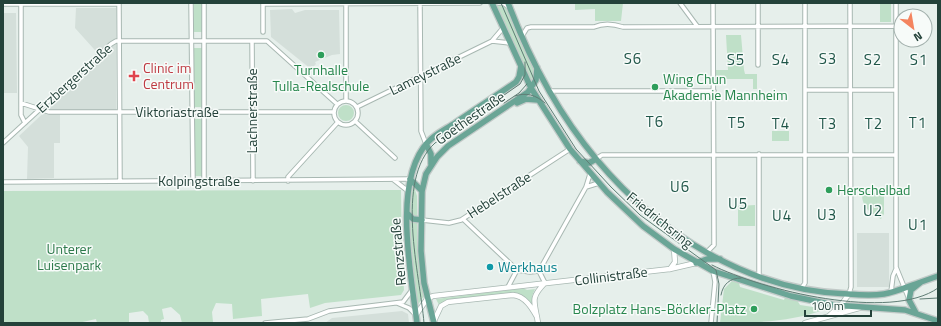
<svg xmlns="http://www.w3.org/2000/svg" width="941" height="326" viewBox="0 0 941 326" font-family="'Titillium Web',sans-serif">
<style>
.built{fill:#d4dfda}
.green{fill:#bfe0c8}
.lines{fill:none;stroke-linecap:round;stroke-linejoin:round}
.minor-casing{stroke:#a8b8b2;stroke-width:5.5}
.tertiary-casing{stroke:#a8b8b2;stroke-width:6}
.primary-casing{stroke:#c2cac8;stroke-width:8}
.minor{stroke:#fff;stroke-width:3.5}
.tertiary{stroke:#fff;stroke-width:4.5}
.primary{stroke:#6aa596;stroke-width:5.5}
.tram{stroke:#5f7d75;stroke-width:1}
.leisure-dot{fill:#2e9e5b;stroke:#f7fbf9;stroke-width:1.5}
.health-dot{fill:#e0444e;stroke:#f7fbf9;stroke-width:1.5}
.culture-dot{fill:#0f9aa8;stroke:#f7fbf9;stroke-width:1.5}
.labels{text-anchor:middle;stroke-width:3;stroke-linejoin:round;paint-order:stroke}
.health-label{font-size:14px;fill:#be3a42;stroke:#f7fbf9;text-anchor:start}
.leisure-label{font-size:14px;fill:#27864d;stroke:#f7fbf9;text-anchor:start}
.street-label{font-size:14px;fill:#24423a;stroke:#f7fbf9}
.park-label{font-size:14px;fill:#2d7a4b;stroke:#f7fbf9}
.culture-label{font-size:14px;fill:#0d838f;stroke:#f7fbf9;text-anchor:start}
.neighbourhood-label{font-size:15px;letter-spacing:1px;fill:#1f5548;stroke:#f7fbf9}
</style>
<rect width="100%" height="100%" fill="#e6efeb"/>
<path class="built" d="M76,8H116V111H60V143H54V178L27,179L28,147L19,136L102,58L75,28Z
M292,9L295,13L305,10H339L340,54L332,55L315,62L316,64L311,69L271,37L270,10Z
M3,13H16L17,93H3Z
M857,233H889V287H857Z
M402,311L408,314L409,323H325L332,318Z"/>
<path class="green" d="M194,3H202V32H194Z
M575,3H623L621,21H595V9L575,10Z
M880,3H891V22H880Z
M499,5L505,6L534,67V75L532,83L497,8Z
M726,35H741L744,70L745,74H757V89H753V79H716V70H728Z
M194,48H202V107H194Z
M338 113a8 8 0 1 1 16 0a8 8 0 1 1-16 0Z
M194,119H202V176H194Z
M772,131H789V141H772Z
M413,183L417,196V246L424,296L417,306L409,221Z
M401,190L402,259L404,290L401,295L325,303L310,308L308,294L261,299L262,316L233,319L232,304L216,303L212,312L213,322L182,323L180,315L171,307L162,309L164,319L161,320V323H149L148,316L143,311L129,313V323H97L96,319L78,323H3V191Z
M872,193H882L884,195V214L881,219C871,214 862,207 862,195H871Z
M755,205V226H738V206Z
M732,281L739,283L740,287L784,300L785,297L797,300L800,305L826,309C791,322 756,323 720,323L724,289Z
M523,288L527,290L535,289L532,296V305L523,296L514,293L447,301L439,305L436,299Z"/>
<g class="lines">
<g class="minor-casing">
<path id="minor" d="M21,3V115L25,123
M119,3L120,181
M191,3L193,181
M204,3V181
M263,3V32
M346,3V100
M420,3L421,131L426,144
M498,3H503L509,7
M680,3L697,26
M758,3V65
M896,3V267L909,299
M3,4H119
M263,4L480,3
M522,36L527,28L531,27H594C603,23 614,24 623,27L896,26
M252,41L253,181
M492,41L510,43
M805,90H896
M551,91H714
M334 113a12 12 0 1 1 24 0a12 12 0 1 1-24 0Z
M21,103L49,112H334
M357,107L492,41L503,28
M355,121L395,158
M3,143L111,44L116,41H267L337,104
M759,154V277
M596,159L602,155H896
M394,180L408,191
M288,181V177L338,122
M3,182L410,179
M586,187L599,183
M463,219L517,270L530,272L539,271
M422,220L449,223L461,220L570,149
M707,252L714,245L713,3
M539,271L586,187L590,174
M539,271L545,283
M508,287L517,270
M801,289L805,283V3
M891,292L893,276L896,269
M849,294L851,287L850,3
M397,303L409,308L415,314
M265,323L308,319L329,311L403,302L412,290
M711,323L715,282L713,271"/>
</g>
<g class="tertiary-casing">
<path id="tertiary" d="M670,269L675,262L674,249
M416,315L427,299L433,296L670,269L696,263
M829,316L841,305L849,294
M434,321L441,306L448,302L513,295C525,296 532,308 537,317
M538,323C535,302 529,299 545,283
M805,323L859,308"/>
</g>
<g class="primary-casing">
<path id="primary" d="M492,3L531,88L570,149L607,192L643,226L674,249L713,271L791,296L834,305L905,310L938,321
M508,3C529,58 559,115 597,160C659,234 749,291 848,294C859,295 872,296 884,294C896,292 909,286 921,282
M517,103L526,99L538,100
M426,144L431,154V164
M580,161L589,163L596,159
M410,179L422,191
M407,213L413,219L422,220
M696,263L707,259H720
M916,313L909,300L911,290L921,282L938,276
M417,323C411,275 392,180 428,142C435,134 446,129 455,123C475,109 496,96 516,82L519,77L521,66
M434,323L424,283L421,251L422,191L426,174L437,157L448,146L528,92L536,80L537,68"/>
</g>
<use href="#minor" class="minor"/>
<use href="#tertiary" class="tertiary"/>
<use href="#primary" class="primary"/>
<path class="tram" d="M501,3L539,91L576,149L611,187L640,215L716,270L719,284L717,323
M515,96C526,92 536,95 545,103
M504,103L519,93L527,84
M712,265C761,290 891,322 938,288
M721,295C723,284 730,278 741,278
M920,299L938,298
M424,323C420,274 394,180 435,143L520,84L525,75V62"/>
</g>
<g class="leisure-dot">
<circle cx="321" cy="55" r="4"/>
<circle cx="655" cy="87" r="4"/>
<circle cx="829" cy="190" r="4"/>
<circle cx="754" cy="309" r="4"/>
</g>
<path class="health-dot" d="M132 70h4v4h4v4h-4v4h-4v-4h-4v-4h4z"/>
<circle class="culture-dot" cx="490" cy="267" r="4"/>
<g class="labels">
<g class="health-label">
<text x="143" y="73">Clinic im<tspan x="143" dy="16">Centrum</tspan></text>
</g>
<g class="leisure-label">
<text x="321" y="75" text-anchor="middle">Turnhalle<tspan x="321" dy="16">Tulla-Realschule</tspan></text>
<text x="663" y="84">Wing Chun<tspan x="663" dy="16">Akademie Mannheim</tspan></text>
<text x="837" y="195">Herschelbad</text>
<text x="746" y="314" text-anchor="end">Bolzplatz Hans-Böckler-Platz</text>
</g>
<g class="street-label">
<text transform="translate(425 74) rotate(-26)" y="5">Lameystraße</text>
<text transform="translate(74 78) rotate(-42)" y="5">Erzbergerstraße</text>
<text transform="translate(252 111) rotate(-90)" y="5">Lachnerstraße</text>
<text x="177" y="117">Viktoriastraße</text>
<text transform="translate(470 118) rotate(-35)" y="5">Goethestraße</text>
<text x="199" y="186">Kolpingstraße</text>
<text transform="translate(499 195) rotate(-33)" y="5">Hebelstraße</text>
<text transform="translate(660 220) rotate(39)" y="5">Friedrichsring</text>
<text transform="translate(398 252) rotate(-95)" y="5">Renzstraße</text>
<text transform="translate(611 276) rotate(-7)" y="5">Collinistraße</text>
</g>
<g class="park-label">
<text x="69" y="254">Unterer<tspan x="69" dy="16">Luisenpark</tspan></text>
</g>
<g class="culture-label">
<text x="498" y="272">Werkhaus</text>
</g>
<g class="neighbourhood-label">
<text x="633" y="64">S6</text>
<text x="828" y="64">S3</text>
<text x="736" y="65">S5</text>
<text x="781" y="65">S4</text>
<text x="873" y="65">S2</text>
<text x="919" y="65">S1</text>
<text x="655" y="127">T6</text>
<text x="737" y="128">T5</text>
<text x="918" y="128">T1</text>
<text x="781" y="129">T4</text>
<text x="828" y="129">T3</text>
<text x="874" y="129">T2</text>
<text x="680" y="192">U6</text>
<text x="738" y="209">U5</text>
<text x="873" y="216">U2</text>
<text x="827" y="220">U3</text>
<text x="782" y="221">U4</text>
<text x="918" y="230">U1</text>
</g>
</g>
<rect width="941" height="326" fill="none" stroke="#24423a" stroke-width="8"/>
<g transform="translate(913 28) rotate(149)"><circle r="19" fill="#f7fbf9" stroke="#a3b1ad"/>
<path d="M0-3L7 15L0 10L-7 15Z" fill="#f4845f"/>
<text y="-6" font-size="11" font-weight="bold" text-anchor="middle" fill="#24423a">N</text>
</g>
<path d="M805 310v6h66v-6" fill="none" stroke="#24423a" stroke-width="2"/>
<text x="811" y="310" font-size="12" fill="#24423a" stroke="#f7fbf9" stroke-width="3" paint-order="stroke">100 m</text>
</svg>
